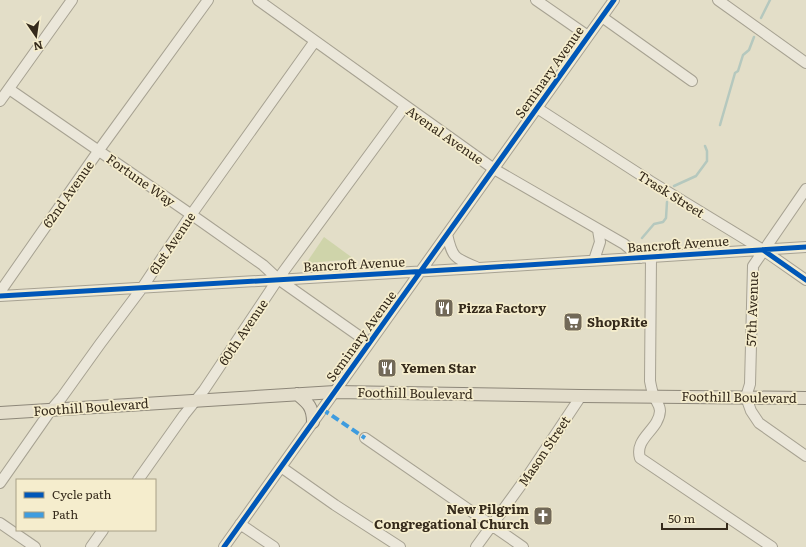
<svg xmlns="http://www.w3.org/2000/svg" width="806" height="547" viewBox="0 0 806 547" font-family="Literata,serif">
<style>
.green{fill:#cfd4aa}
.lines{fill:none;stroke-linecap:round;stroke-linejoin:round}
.stream{stroke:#b5c8be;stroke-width:2.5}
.minor-casing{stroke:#a7a292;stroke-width:12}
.major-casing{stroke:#8d8779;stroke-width:14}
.minor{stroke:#ebe7da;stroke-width:10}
.major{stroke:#e3ddcb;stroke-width:12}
.quiet{stroke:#3e9cdf;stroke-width:4;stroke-dasharray:8 4;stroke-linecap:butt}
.cycleway-casing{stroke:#f5edcd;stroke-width:8}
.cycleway{stroke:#0057b8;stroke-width:5}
.labels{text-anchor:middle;stroke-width:3.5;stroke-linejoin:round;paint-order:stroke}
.street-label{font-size:13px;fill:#352a1b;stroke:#f5edcd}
.poi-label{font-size:13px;font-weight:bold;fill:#352a1b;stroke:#f5edcd;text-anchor:start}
</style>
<rect width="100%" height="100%" fill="#e3dec8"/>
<path class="green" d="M324,237L354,259L308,263L307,262Z"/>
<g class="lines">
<path class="stream" d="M761,18L770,0
M720,125L735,73L738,71L743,55L749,50L754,37
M674,186L696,176L707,161V151L705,146
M642,238L654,224L663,222L666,218L667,202"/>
<g class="minor-casing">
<path id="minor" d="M258,0L494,169L624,244L641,258
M536,0L588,36
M718,0L806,63
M602,17L692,81
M9,89L202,222L263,265L278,279L369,343
M0,101L72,0
M537,108L650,181L763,250L806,280
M806,189L753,266L750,384L746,397L751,411L759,423L806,456
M447,234C452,257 454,258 476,267
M651,257L650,381C651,386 652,392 654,396C656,402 660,405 660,411C659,430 634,438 640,458L772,547
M594,260L600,242L598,230
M0,292L99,150L208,0
M0,296L479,268L806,247
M365,438L523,547
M281,467L335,505L400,547
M138,480L184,415L204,390L278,279L405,106
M0,483L51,410L62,397L100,344L142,288L186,222L315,41
M0,523L35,547
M240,524L274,547
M91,547L103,530
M224,547L614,0
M476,547L529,474L581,396"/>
</g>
<g class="major-casing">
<path id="major" d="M297,394C308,403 313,407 313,422
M0,413L335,392L581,396L806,398"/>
</g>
<use href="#minor" class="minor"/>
<use href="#major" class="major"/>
<path class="quiet" d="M322,409L365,438"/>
<g class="cycleway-casing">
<path id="cycleway" d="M763,250L806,280
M0,296L479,268L806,247
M224,547L614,0"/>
</g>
<use href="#cycleway" class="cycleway"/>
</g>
<defs>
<g id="restaurant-square" transform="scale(1)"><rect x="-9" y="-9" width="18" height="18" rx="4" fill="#726958" stroke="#f5edcd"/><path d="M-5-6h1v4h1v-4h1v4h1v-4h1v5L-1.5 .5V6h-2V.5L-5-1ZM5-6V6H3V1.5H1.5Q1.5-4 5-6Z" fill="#fff"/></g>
<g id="supermarket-square" transform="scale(1)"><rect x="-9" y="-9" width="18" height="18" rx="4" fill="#726958" stroke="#f5edcd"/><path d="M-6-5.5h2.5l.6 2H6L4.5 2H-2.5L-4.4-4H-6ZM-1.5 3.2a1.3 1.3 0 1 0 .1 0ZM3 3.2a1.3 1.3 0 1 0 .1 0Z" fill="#fff"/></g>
<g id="church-square" transform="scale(1)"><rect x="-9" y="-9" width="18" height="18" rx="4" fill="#726958" stroke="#f5edcd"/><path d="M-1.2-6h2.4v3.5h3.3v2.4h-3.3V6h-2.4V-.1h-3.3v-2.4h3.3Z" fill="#fff"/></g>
</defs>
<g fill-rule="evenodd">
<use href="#restaurant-square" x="444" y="308"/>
<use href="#supermarket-square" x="573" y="322"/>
<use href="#restaurant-square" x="387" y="368"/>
<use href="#church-square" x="543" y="516"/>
</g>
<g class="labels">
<g class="street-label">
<text transform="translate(549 72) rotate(-55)" y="5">Seminary Avenue</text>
<text transform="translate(445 135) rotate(35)" y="5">Avenal Avenue</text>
<text transform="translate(141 180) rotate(35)" y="5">Fortune Way</text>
<text transform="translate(68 194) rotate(-55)" y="5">62nd Avenue</text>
<text transform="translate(671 194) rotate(32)" y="5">Trask Street</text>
<text transform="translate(172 243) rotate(-56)" y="5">61st Avenue</text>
<text transform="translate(678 244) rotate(-4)" y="5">Bancroft Avenue</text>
<text transform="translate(354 264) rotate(-3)" y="5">Bancroft Avenue</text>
<text transform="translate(752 309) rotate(-88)" y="5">57th Avenue</text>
<text transform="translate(243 332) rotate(-56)" y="5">60th Avenue</text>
<text transform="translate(361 336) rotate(-54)" y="5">Seminary Avenue</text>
<text transform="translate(415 393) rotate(1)" y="5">Foothill Boulevard</text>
<text transform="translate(739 397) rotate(1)" y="5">Foothill Boulevard</text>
<text transform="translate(91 407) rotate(-4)" y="5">Foothill Boulevard</text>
<text transform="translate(544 451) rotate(-56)" y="5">Mason Street</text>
</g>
<g class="poi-label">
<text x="458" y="313">Pizza Factory</text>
<text x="587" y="327">ShopRite</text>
<text x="401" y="373">Yemen Star</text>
<text x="529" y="514" text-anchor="end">New Pilgrim<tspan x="529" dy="15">Congregational Church</tspan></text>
</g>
</g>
<rect x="16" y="479" width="140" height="52" fill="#f5edcd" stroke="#a89f86"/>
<rect x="24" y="492" width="20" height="6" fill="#0057b8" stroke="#a89f86"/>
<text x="52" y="499" font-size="12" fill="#352a1b">Cycle path</text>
<rect x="24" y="512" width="20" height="6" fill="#3e9cdf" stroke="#a89f86"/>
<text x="52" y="519" font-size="12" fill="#352a1b">Path</text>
<g transform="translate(36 36) rotate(167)" stroke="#f5edcd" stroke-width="3" paint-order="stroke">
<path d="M0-3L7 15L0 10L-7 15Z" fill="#352a1b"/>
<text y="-6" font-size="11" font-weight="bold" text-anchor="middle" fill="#352a1b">N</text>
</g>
<path d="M662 523v6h65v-6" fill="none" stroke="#352a1b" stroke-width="2"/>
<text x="668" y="523" font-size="12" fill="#352a1b" stroke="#f5edcd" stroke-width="3" paint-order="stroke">50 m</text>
</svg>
